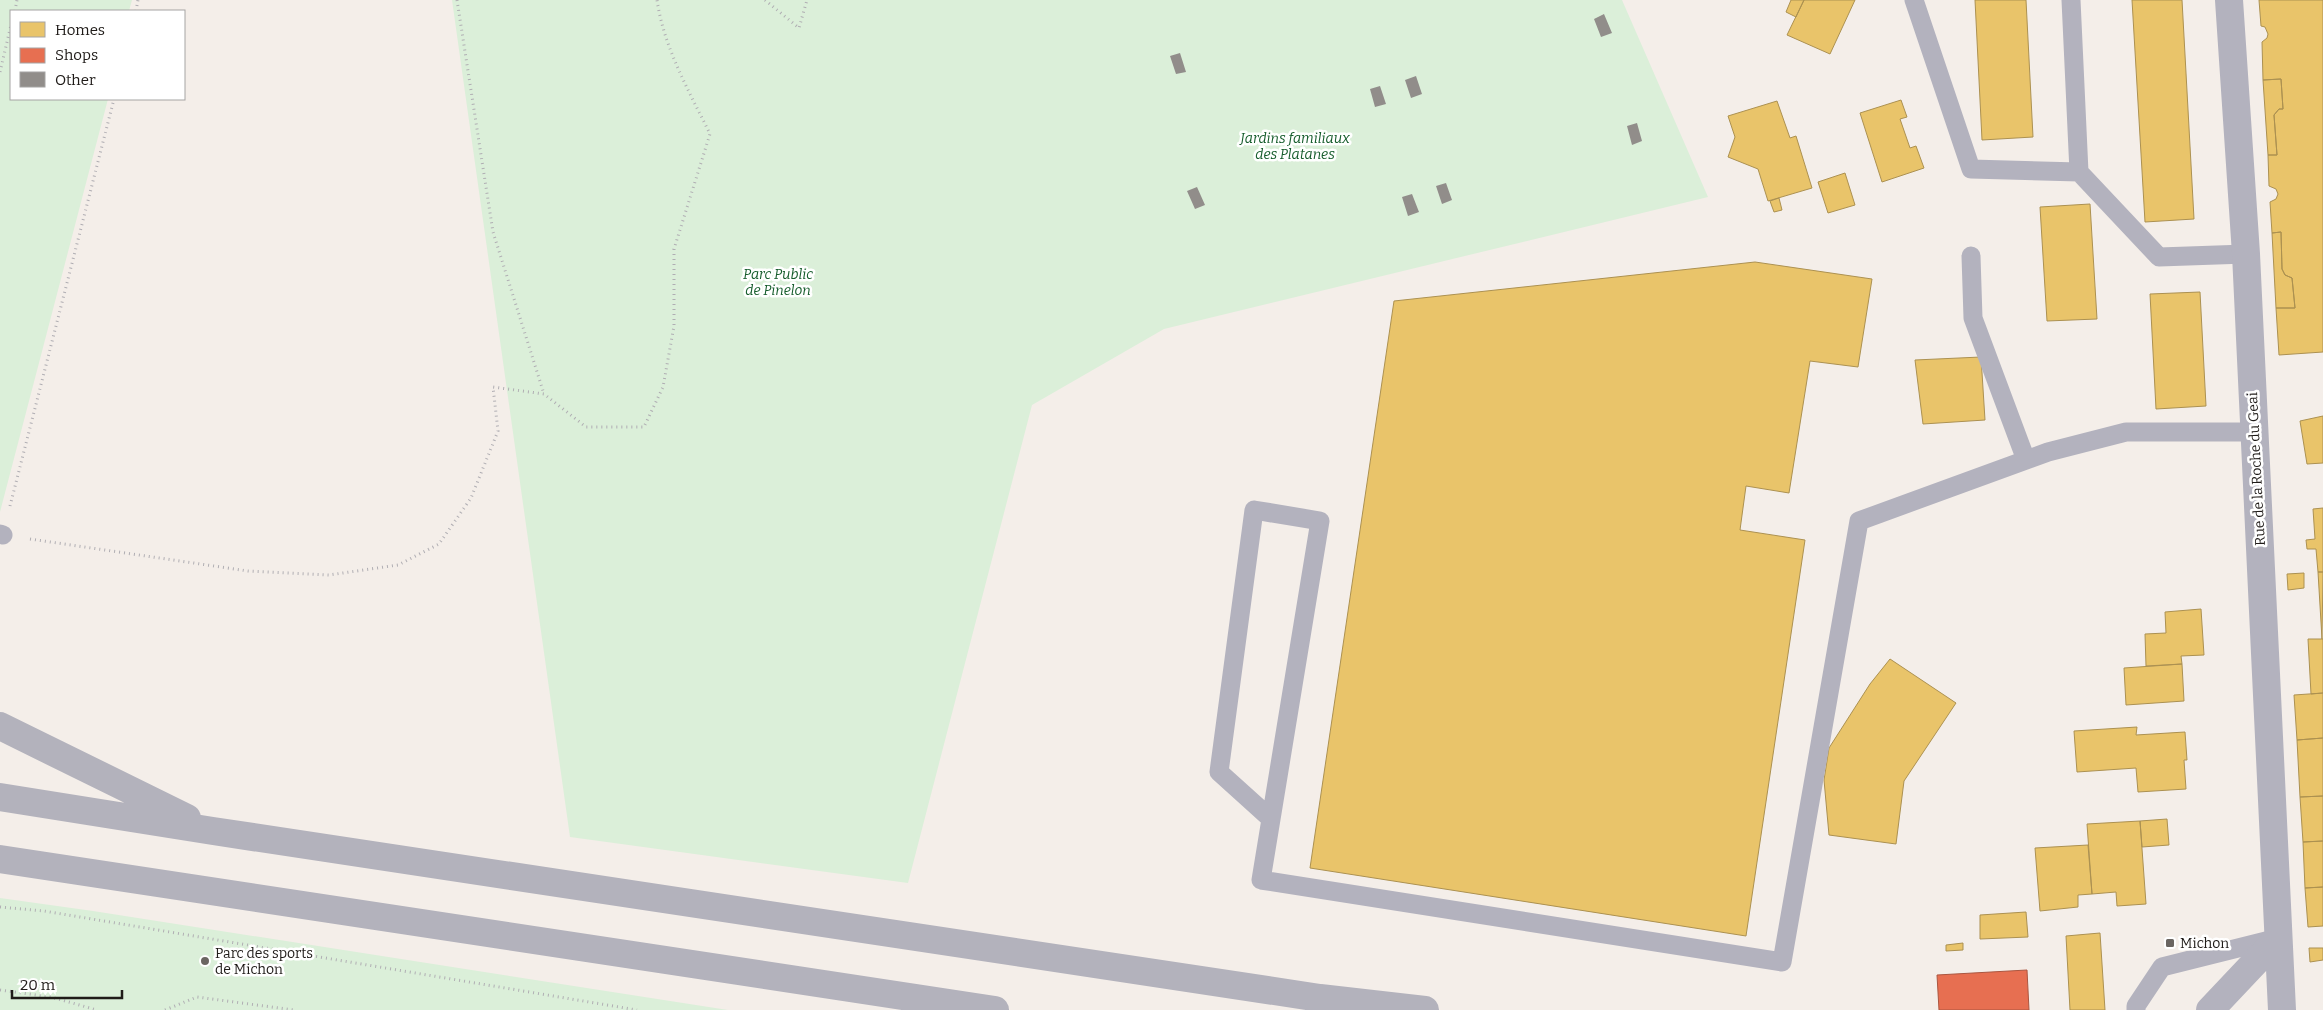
<svg xmlns="http://www.w3.org/2000/svg" width="2323" height="1010" viewBox="0 0 2323 1010" font-family="Bitter,serif">
<style>
.green{fill:#dbefd9}
.homes{fill:#e9c46a;stroke:#ac9151}
.shops{fill:#e76f51;stroke:#ab5640}
.building{fill:#918d8a}
.lines{fill:none;stroke-linecap:round;stroke-linejoin:round}
.path{stroke:#b0aeb3;stroke-width:3;stroke-dasharray:1 4;stroke-linecap:butt}
.service{stroke:#b3b2be;stroke-width:19}
.minor{stroke:#b3b2be;stroke-width:28}
.secondary{stroke:#b3b2bc;stroke-width:28}
.poi-dot{fill:#6a6561;stroke:#fff;stroke-width:2}
.labels{text-anchor:middle;stroke-width:5;stroke-linejoin:round;paint-order:stroke}
.park-label{font-size:14px;font-style:italic;fill:#155c2b;stroke:#fff}
.street-label{font-size:14px;fill:#1f1b18;stroke:#fff}
.poi-label{font-size:14px;fill:#1f1b18;stroke:#fff;text-anchor:start}
</style>
<rect width="100%" height="100%" fill="#f4eee9"/>
<path class="green" d="M0,0H132L129,11H11V99H108L0,512Z
M452,0H1622L1708,197L1164,329L1032,405L908,883L570,837Z
M0,898L93,911L728,1010H0Z"/>
<path class="homes" d="M1791,0H1804L1796,17L1786,12Z
M1804,0H1855L1830,54L1787,35Z
M1975,0H2026L2033,137L1982,140Z
M2132,0H2182L2194,219L2145,222Z
M2259,0H2323V352L2279,355L2276,308H2295L2292,278L2285,275L2282,269L2281,232L2272,233L2270,202L2276,199L2278,194L2276,189L2269,186L2268,155H2277L2274,115L2279,109H2283L2281,79L2263,80L2262,42L2267,38L2268,34L2265,27L2261,26Z
M2281,79L2283,109H2279L2274,115L2277,155H2268L2263,80Z
M1901,100L1907,117L1900,119L1910,148L1916,146L1924,168L1882,182L1860,113Z
M1777,101L1790,138L1796,136L1812,188L1768,201L1758,169L1728,157L1735,137L1728,116Z
M1845,173L1855,205L1828,213L1818,182Z
M1779,198L1782,210L1774,212L1770,201Z
M2090,204L2097,319L2047,321L2040,207Z
M2281,232L2282,269L2285,275L2292,278L2295,308H2276L2272,233Z
M1755,262L1872,279L1858,367L1810,361L1789,493L1746,486L1740,530L1805,540L1746,936L1310,868L1394,301Z
M2200,292L2206,406L2156,409L2150,294Z
M1981,357L1985,420L1923,424L1915,360Z
M2323,416V463L2307,464L2300,421Z
M2323,508V572H2318L2316,549H2307L2306,540L2315,539L2313,509Z
M2318,572H2323L2322,639Z
M2304,573V588L2288,590L2287,574Z
M2201,609L2204,655L2181,656L2182,664L2146,666L2145,634L2166,633L2165,612Z
M2308,639H2323V693L2311,694Z
M1890,659L1956,703L1904,781L1896,844L1829,835L1824,780L1829,748L1870,684Z
M2182,664L2184,701L2126,705L2124,668Z
M2323,693V738L2297,740L2294,695Z
M2137,727L2136,735L2185,732L2187,760H2184L2186,789L2138,792L2136,768L2077,772L2074,731Z
M2323,738V796L2300,797L2297,740Z
M2323,796V841L2303,842L2300,797Z
M2167,819L2169,845L2142,847L2140,821Z
M2140,821L2146,904L2117,906L2116,892L2092,894L2087,824Z
M2323,841V887L2305,888L2303,842Z
M2088,845L2092,894L2078,895V907L2040,911L2035,848Z
M2323,887V926L2308,927L2305,888Z
M2026,912L2028,937L1980,939V915Z
M2100,933L2105,1010H2070L2066,936Z
M1963,943V950L1946,951V945Z
M2309,948H2323V960L2310,962Z"/>
<path class="shops" d="M2027,970L2029,1010H1939L1937,975Z"/>
<path class="building" d="M1604,14L1612,33L1601,37L1594,19Z
M1180,53L1186,72L1176,74L1170,56Z
M1416,76L1422,94L1411,98L1405,80Z
M1380,86L1386,104L1375,107L1370,89Z
M1637,123L1642,141L1632,145L1627,126Z
M1446,183L1452,200L1442,204L1436,186Z
M1197,187L1205,205L1195,209L1187,191Z
M1412,194L1419,212L1408,216L1402,197Z"/>
<g class="lines">
<path class="path" d="M457,0L493,232L544,394
M765,0L799,28L807,0
M15,11L17,0
M136,11L138,0
M0,72L11,25
M10,506L114,99
M30,539L248,571L329,575L398,565L439,544L471,498L498,431L493,387L544,394L586,427H644L663,387L674,326V249L710,134C689,91 664,48 657,0
M0,907L44,911L637,1010
M0,990L51,997L97,1010
M165,1010L197,997L294,1010"/>
<path class="service" d="M1914,0L1971,169L2079,172L2159,257L2246,254
M2071,0L2079,172
M1971,256L1973,318L2026,460
M0,534L3,535
M1271,819L1219,772L1254,510L1320,521L1261,880L1782,962L1859,521L2048,452L2126,432H2254
M2136,1010V1006L2162,967L2278,938"/>
<path class="minor" d="M2229,0L2246,254L2282,1010
M2210,1010L2278,938"/>
<path class="secondary" d="M0,726L187,818
M0,797L213,831L1320,998L1425,1010
M0,859L995,1010"/>
</g>
<g class="poi-dot">
<rect x="2165" y="938" width="10" height="10" rx="2.5"/>
<circle cx="205" cy="961" r="5"/>
</g>
<g class="labels">
<g class="park-label">
<text x="1295" y="143">Jardins familiaux<tspan x="1295" dy="16">des Platanes</tspan></text>
<text x="778" y="279">Parc Public<tspan x="778" dy="16">de Pinelon</tspan></text>
</g>
<g class="street-label">
<text transform="translate(2256 469) rotate(-93)" y="5">Rue de la Roche du Geai</text>
</g>
<g class="poi-label">
<text x="2180" y="948">Michon</text>
<text x="215" y="958">Parc des sports<tspan x="215" dy="16">de Michon</tspan></text>
</g>
</g>
<rect x="10" y="10" width="175" height="90" fill="#ffffff" stroke="#a5a4a3"/>
<rect x="20" y="22" width="25" height="15" fill="#e9c46a" stroke="#a5a4a3"/>
<text x="55" y="35" font-size="15" fill="#1f1b18">Homes</text>
<rect x="20" y="48" width="25" height="15" fill="#e76f51" stroke="#a5a4a3"/>
<text x="55" y="60" font-size="15" fill="#1f1b18">Shops</text>
<rect x="20" y="72" width="25" height="15" fill="#918d8a" stroke="#a5a4a3"/>
<text x="55" y="85" font-size="15" fill="#1f1b18">Other</text>
<path d="M12 990v8h110v-8" fill="none" stroke="#1f1b18" stroke-width="2.5"/>
<text x="20" y="990" font-size="15" fill="#1f1b18" stroke="#ffffff" stroke-width="4" paint-order="stroke">20 m</text>
</svg>
